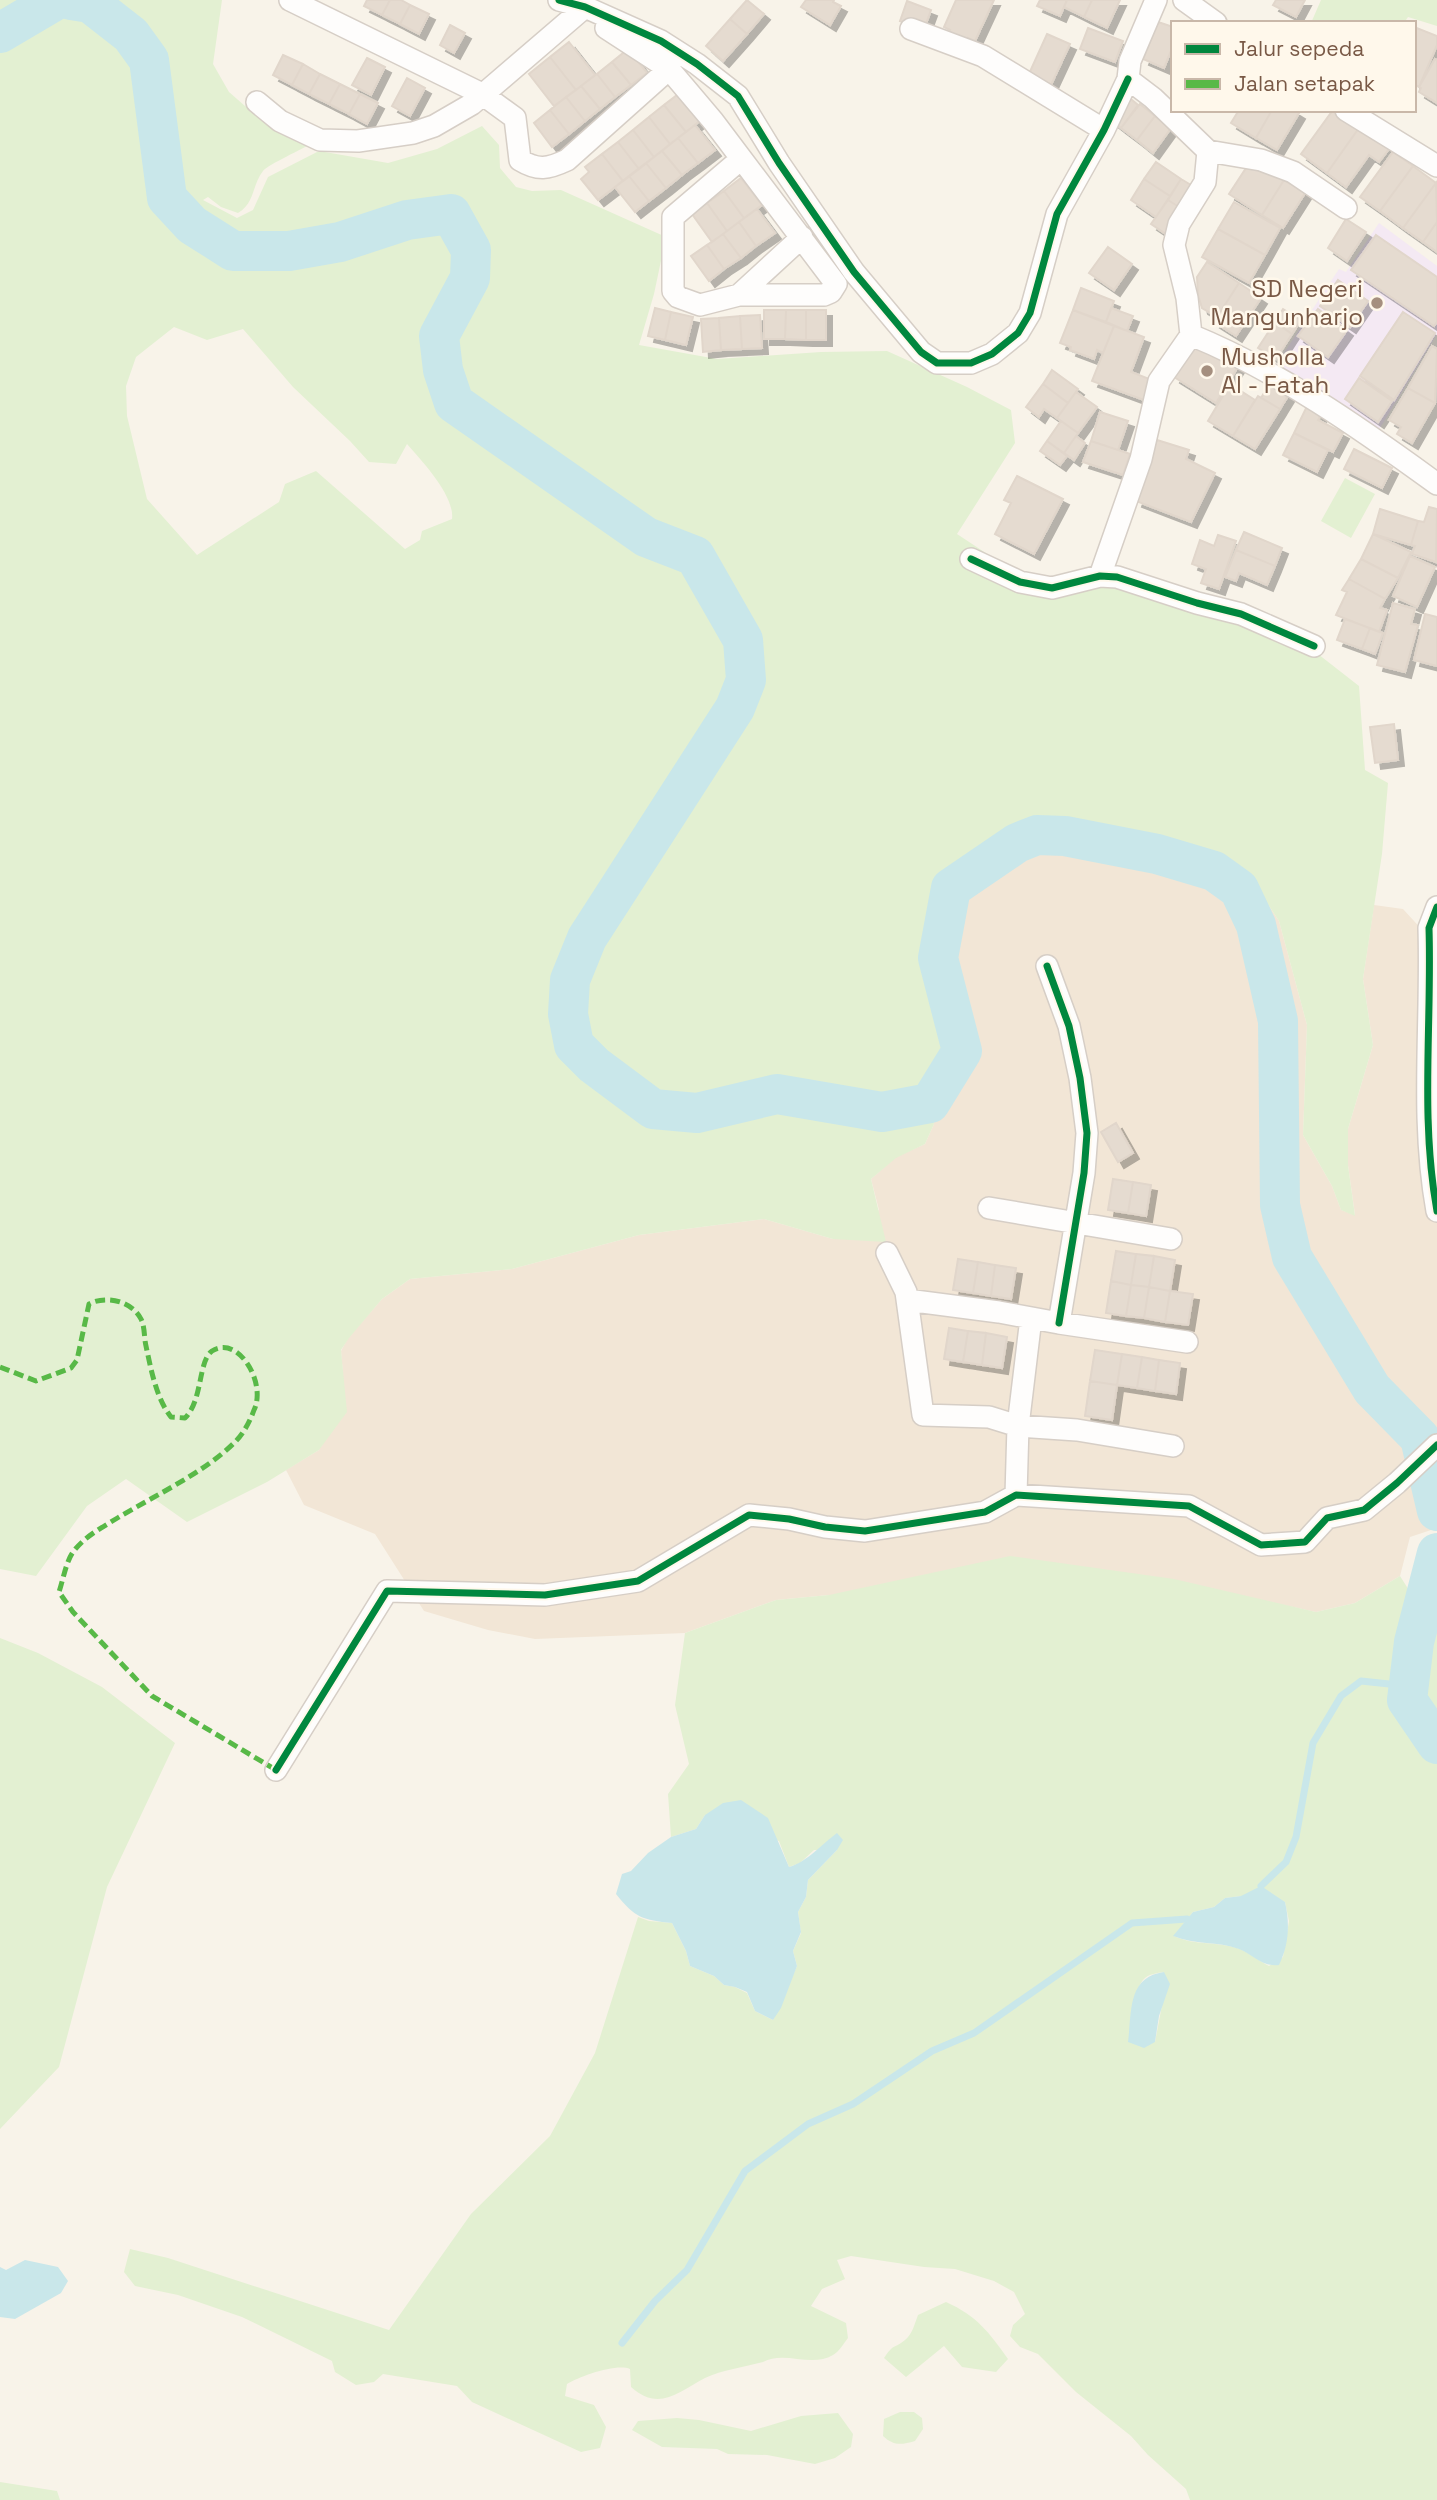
<svg xmlns="http://www.w3.org/2000/svg" width="1437" height="2500" viewBox="0 0 1437 2500" font-family="'Space Grotesk',sans-serif">
<style>
.residential{fill:#f2e6d6}
.education{fill:#f4e9f3}
.green{fill:#e3f0d2;fill-rule:evenodd}
.water{fill:#c9e7ea}
.lines{fill:none;stroke-linecap:round;stroke-linejoin:round}
.stream{stroke:#c9e7ea;stroke-width:7}
.river{stroke:#c9e7ea;stroke-width:40}
.building{fill:#e5dbd0;stroke:#e1d6cb;stroke-width:2;filter:url(#shadow)}
.street-casing{stroke:#d6cec6;stroke-width:24}
.street{stroke:#fefdfc;stroke-width:21}
.quiet{stroke:#58b947;stroke-width:5;stroke-dasharray:10 5;stroke-linecap:butt}
.cycleway-casing{stroke:#fff8eb;stroke-width:11}
.cycleway{stroke:#00873e;stroke-width:7}
.poi-dot{fill:#a58f7f;stroke:#fff8eb;stroke-width:2.5}
.labels{text-anchor:middle;stroke-width:5;stroke-linejoin:round;paint-order:stroke}
.poi-label{font-size:24px;fill:#795946;stroke:#fff8eb;text-anchor:end}
</style>
<defs>
<filter id="shadow"><feDropShadow dx="6" dy="6" stdDeviation="0" flood-color="#0004"/></filter>
</defs>
<rect width="100%" height="100%" fill="#f8f3e9"/>
<path class="residential" d="M1056,822L1145,832L1245,870L1279,921L1307,1025L1303,1135L1332,1186L1341,1210L1355,1215L1348,1165V1129L1373,1045L1363,979L1374,905L1403,909L1437,946V1528L1410,1537L1400,1576L1355,1603L1316,1612L1270,1602L829,1595L776,1600L685,1633L535,1639L488,1630L424,1611L375,1534L304,1505L286,1470L319,1450L343,1375L341,1351L348,1338L382,1299L410,1279L512,1269L639,1235L764,1219L833,1239L879,1210L871,1179L896,1157L925,1144L934,1124L926,1088L948,1054L942,1009L928,968L929,920L947,872L1000,838Z"/>
<path class="education" d="M1379,223L1437,266V334L1377,433L1274,368L1339,269L1346,272Z"/>
<path class="green" d="M0,0H222L213,64L229,92L245,106L312,143C303,149 269,164 263,171C252,185 255,203 238,213L221,207L208,197L203,200L237,218L253,210L268,177L319,151L388,163L437,149L482,126L499,145L500,168L516,187L532,191L561,190L666,237L654,294L639,345L717,359L821,352L887,351L967,387L1011,410L1015,443L957,534L1048,594L1131,581L1309,647L1359,686L1365,770L1388,783L1382,854L1363,979L1373,1045L1348,1129V1165L1355,1216L1341,1210L1332,1186L1303,1135L1307,1025L1279,921L1245,870L1145,832L1055,822L1000,838L947,872L929,920L928,968L942,1009L948,1054L926,1088L934,1124L925,1144L896,1158L871,1179L886,1242L833,1239L764,1219L639,1235L512,1269L410,1279L382,1299L349,1338L341,1350L347,1412L319,1450L267,1482L187,1522L126,1479L87,1506L36,1576L0,1569ZM174,327L207,340L243,329L293,387L350,441L369,462L396,464L407,444C422,461 455,496 452,519L422,531L420,540L405,549L316,471L285,484L279,502L197,555L147,499L127,416L126,386L136,357Z
M1321,0H1437V26L1408,17L1404,23H1311Z
M1345,478L1375,494L1351,538L1321,521Z
M1010,1556L1174,1579L1316,1612L1355,1603L1400,1576L1412,1595L1403,1619L1437,1615V2500H1190L1186,2489L1148,2455L1131,2436L1076,2392L1038,2354L1020,2347L1010,2336L1013,2325L1025,2314L1014,2292L994,2281L955,2269L924,2267L851,2256L837,2260L845,2279L822,2289L811,2306L846,2323L848,2338C844,2343 839,2352 833,2355C811,2368 784,2350 763,2362C744,2367 722,2370 705,2378C678,2392 659,2412 631,2387L630,2369C617,2363 580,2376 567,2384L565,2396L594,2405L606,2427L600,2448L581,2452L472,2402L457,2386L383,2374L374,2382L356,2385L335,2372L332,2361L242,2317L178,2295L135,2286L124,2272L130,2249L168,2258L389,2330L471,2214L550,2136L595,2053L638,1917L649,1921L672,1923L686,1951L690,1966L714,1976L724,1985L735,1987L747,1993L755,2011L773,2020L797,1966L793,1951L801,1933L798,1912L806,1897L808,1880L837,1850H814L800,1863L789,1867L779,1841L705,1815L696,1829L671,1837L668,1794L689,1764L675,1705L685,1633L776,1600L829,1595ZM1241,1896L1285,1902L1289,1921L1283,1957L1269,1966C1259,1961 1250,1953 1240,1949C1218,1941 1195,1946 1174,1936L1193,1912L1214,1907L1225,1898ZM1164,1972L1163,2000L1155,2042H1129C1131,2026 1133,1993 1143,1980C1148,1974 1157,1973 1164,1972Z
M0,1638L38,1653L102,1687L175,1743L107,1887L59,2067L0,2129Z
M946,2302C977,2316 989,2332 1008,2359L996,2372L962,2367L944,2346L906,2377L884,2358C894,2343 894,2349 905,2340C912,2335 915,2323 918,2315Z
M900,2412H914L922,2418L923,2429L915,2441C901,2445 894,2446 883,2436L884,2419Z
M838,2413L853,2434L851,2447L835,2458L815,2464L767,2455L728,2454L717,2449L662,2447L632,2430L638,2421L677,2418L699,2420L751,2431L801,2416Z
M0,2482L57,2491L60,2500H0Z"/>
<path class="water" d="M741,1800L768,1818L789,1867C807,1862 822,1844 837,1833L843,1840L837,1850L808,1880L806,1897L798,1912L801,1932L793,1951L797,1966L781,2008L773,2020L755,2011L747,1992L735,1987L724,1985L714,1976L690,1966L686,1951L672,1923C643,1920 635,1918 616,1894L622,1874L631,1871L648,1853L671,1837L696,1829L705,1815L723,1803Z
M1261,1886L1285,1902C1290,1923 1289,1945 1279,1965C1262,1967 1254,1955 1239,1949C1217,1941 1195,1945 1173,1936L1193,1912L1214,1907L1225,1898L1241,1896Z
M1164,1972L1170,1984L1159,2016L1155,2042L1144,2048L1128,2042C1132,2012 1127,1977 1164,1972Z
M25,2260L58,2267L68,2281L61,2293L15,2319L0,2317V2267L6,2270Z"/>
<g class="lines">
<path class="stream" d="M1261,1886L1286,1862L1296,1837L1313,1743L1341,1696L1361,1681L1408,1686
M622,2343L655,2301L687,2270L745,2171L808,2124L853,2104L932,2051L974,2033L1132,1923L1187,1919"/>
<path class="river" d="M71,0L90,3L131,35L149,60L167,198L192,225L233,251H289L340,242L407,220L451,214L471,250L470,278L439,336L443,370L454,403L646,537L695,556L743,640L746,680L735,708L587,938L570,980L568,1014L574,1045L594,1065L653,1109L697,1113L777,1094L882,1112L930,1103L962,1051L938,958L951,888L1017,843L1037,835L1065,836L1157,854L1214,871L1239,889L1256,925L1278,1021L1280,1205L1292,1257L1372,1389L1420,1438L1437,1511
M0,33L56,0
M1437,1553L1414,1642L1407,1700L1437,1744"/>
</g>
<path class="building" d="M367,0H390L382,15L364,6Z
M390,0H401L410,5L400,24L382,15Z
M747,0L764,14L747,34L730,19Z
M806,0H834L833,2L841,6L830,25L801,7Z
M956,0H994L975,41L968,38L966,44L947,35L950,30L944,27Z
M1040,0H1067L1060,16L1037,6Z
M1067,0H1092L1084,17L1064,7Z
M1092,0H1120L1107,28L1084,17Z
M1276,0H1305L1296,17L1273,5Z
M907,1L931,10L924,29L900,21Z
M410,5L429,14L419,34L400,24Z
M730,19L747,34L723,61L706,46Z
M1158,22L1173,27V46L1164,68L1143,59Z
M450,25L465,33L454,53L440,45Z
M1414,27L1437,36V45L1419,87L1414,84Z
M1088,28L1123,41L1115,62L1080,49Z
M1047,34L1070,44L1050,87L1028,76Z
M569,42L595,75L576,90L550,57Z
M628,49L647,73L631,85L612,62Z
M283,55L303,64L292,85L273,75Z
M550,57L576,90L554,106L529,74Z
M367,58L385,67L371,95L352,85Z
M1435,59L1437,60V103L1419,92L1421,88L1419,87Z
M612,62L631,85L615,97L597,74Z
M303,64L320,74L309,94L292,85Z
M320,74L340,84L329,104L309,94Z
M597,74L615,97L600,109L581,86Z
M407,78L425,88L410,116L392,106Z
M340,84L360,94L349,114L329,104Z
M581,86L600,109L585,121L566,97Z
M681,92L702,119L686,132L664,105Z
M360,94L378,103L367,124L349,114Z
M1126,95L1138,105L1121,128L1112,121Z
M566,97L585,121L569,134L550,110Z
M1140,104L1155,116L1137,140L1121,128Z
M664,105L686,132L670,144L649,117Z
M550,110L569,134L552,147L534,123Z
M1239,110H1272L1256,138L1231,123Z
M1272,110H1294L1299,113L1277,150L1256,138Z
M1333,110L1359,128L1327,173L1301,154Z
M1155,116L1171,128L1153,153L1137,140Z
M649,117L670,144L654,157L633,130Z
M695,125L715,150L698,163L678,138Z
M1359,128L1389,149L1379,162L1369,155L1346,187L1327,173Z
M633,130L654,157L639,169L618,142Z
M678,138L698,163L682,175L662,151Z
M618,142L639,169L623,181L602,154Z
M662,151L682,175L666,188L646,163Z
M1393,152L1413,166L1380,211L1360,197Z
M602,154L623,181L598,200L581,179L589,172L585,167Z
M1252,159L1284,180L1262,215L1229,194Z
M1156,162L1181,179L1170,196L1144,179Z
M646,163L666,188L649,201L629,176Z
M1413,166L1436,183L1403,228L1380,211Z
M629,176L649,201L635,212L615,187Z
M741,178L762,205L744,218L724,191Z
M1144,179L1170,196L1156,217L1131,200Z
M1181,179L1196,188L1182,209L1168,200Z
M1284,180L1305,193L1283,228L1262,215Z
M1436,183L1437,222L1423,242L1403,228Z
M724,191L744,218L727,231L707,203Z
M1168,200L1182,209L1166,234L1151,224Z
M1234,202L1280,228L1265,255L1218,229Z
M707,203L727,231L712,242L692,214Z
M757,209L775,233L756,246L739,222Z
M1346,219L1366,232L1347,261L1328,248Z
M739,222L756,246L741,258L723,234Z
M1437,222V252L1423,242Z
M1218,229L1265,255L1249,283L1202,257Z
M723,234L741,258L724,269L707,245Z
M1376,235L1437,277V322L1434,326L1351,270Z
M707,245L724,269L709,281L691,256Z
M1108,247L1132,264L1114,290L1089,273Z
M1207,262L1239,283L1217,317L1202,308L1198,295L1197,277Z
M1338,280L1368,301L1350,327L1320,306Z
M1239,283L1261,298L1236,336L1214,322Z
M1081,288L1114,301L1106,322L1073,310Z
M655,308L671,312L665,340L648,336Z
M1111,308L1133,316L1127,331L1106,322Z
M1283,309L1301,320L1292,334L1275,322Z
M1318,309L1347,330L1328,357L1298,336Z
M764,310H786L785,339H764Z
M786,310H806V340L785,339Z
M806,310H826V340H806Z
M1073,310L1114,326L1103,353L1097,350L1094,359L1070,350L1071,347L1060,343Z
M671,312L693,317L686,345L665,340Z
M1403,312L1435,333L1394,400L1360,376Z
M760,315L762,348L742,349L740,316Z
M740,316L742,349L721,350L719,318Z
M719,318L721,350L703,352L701,319Z
M1275,322L1292,334L1276,359L1258,348Z
M1114,326L1144,337L1131,372L1152,380L1144,400L1092,381Z
M1198,340L1239,365L1216,403L1174,377Z
M1432,346L1437,349L1435,403L1408,388Z
M1052,370L1078,389L1068,403L1043,384Z
M1359,378L1392,401L1378,422L1345,399Z
M1272,380L1291,391L1280,409L1261,398Z
M1043,384L1068,403L1057,418L1044,409L1039,417L1026,407Z
M1230,384L1255,400L1233,436L1208,421Z
M1408,388L1435,403L1412,443L1397,434L1401,427L1389,420Z
M1076,392L1097,407L1078,433L1057,418Z
M1258,396L1280,409L1255,449L1233,436Z
M1308,404L1323,411L1318,420L1343,433L1333,452L1294,433Z
M1100,412L1128,421L1118,450L1091,441Z
M1061,421L1078,433L1064,453L1047,441Z
M1294,433L1328,450L1317,472L1283,455Z
M1076,436L1085,443L1074,460L1064,453Z
M1157,440L1189,450L1186,459L1215,473L1191,522L1136,501Z
M1047,441L1067,456L1060,465L1040,451Z
M1091,441L1130,454L1123,475L1083,462Z
M1354,449L1392,468L1382,488L1344,469Z
M1017,476L1063,499L1034,554L995,534L1011,503L1004,500Z
M1429,507L1437,509L1436,562L1412,554L1415,546L1411,545L1418,521L1424,522Z
M1380,509L1418,521L1411,545L1373,534Z
M1244,532L1282,548L1275,566L1236,550Z
M1373,534L1411,552L1398,578L1361,559Z
M1218,535L1236,541L1219,589L1201,583L1206,569L1192,564L1200,540L1214,546Z
M1236,550L1275,566L1267,585L1239,573L1236,581L1225,577Z
M1410,556L1435,567L1417,607L1393,596Z
M1361,559L1398,578L1385,599L1349,579Z
M1349,579L1385,599L1380,608L1387,610L1379,632L1336,615L1347,592L1342,590Z
M1393,603L1415,609L1411,624L1418,625L1405,672L1377,665Z
M1425,614L1437,617V666L1414,660Z
M1345,619L1370,628L1362,649L1337,640Z
M1370,628L1383,633L1375,654L1362,649Z
M1394,724L1398,760L1375,763L1370,727Z
M1116,1123L1133,1153L1118,1162L1101,1132Z
M1113,1179L1133,1182L1128,1213L1108,1210Z
M1133,1182L1151,1185L1146,1216L1128,1213Z
M1116,1251L1136,1254L1131,1285L1111,1281Z
M1136,1254L1154,1256L1149,1287L1131,1285Z
M1154,1256L1175,1260L1170,1291L1149,1287Z
M958,1259L978,1262L973,1293L953,1290Z
M978,1262L995,1265L991,1296L973,1293Z
M995,1265L1016,1268L1011,1299L991,1296Z
M1111,1281L1131,1285L1126,1316L1106,1313Z
M1131,1285L1149,1287L1144,1318L1126,1316Z
M1149,1287L1170,1291L1165,1322L1144,1318Z
M1170,1291L1193,1294L1188,1325L1165,1322Z
M949,1328L968,1331L963,1362L944,1359Z
M968,1331L986,1333L982,1365L963,1362Z
M986,1333L1007,1337L1002,1368L982,1365Z
M1095,1350L1122,1354L1117,1385L1090,1381Z
M1122,1354L1142,1357L1137,1388L1117,1385Z
M1142,1357L1159,1360L1155,1391L1137,1388Z
M1159,1360L1180,1363L1176,1394L1155,1391Z
M1090,1381L1117,1385L1112,1420L1085,1416Z"/>
<g class="lines">
<g class="street-casing">
<path id="street" d="M290,0L482,94L515,118L520,160C538,171 548,169 567,160L669,69
M559,0L585,7L661,41L697,64L738,96L779,163L854,272L921,352L937,363H971L992,354L1018,333L1030,313L1057,214L1104,130L1128,79
M1156,0L1130,61L1128,79L1153,98L1208,151L1205,182L1179,224L1174,245L1187,298L1191,335C1279,371 1360,428 1437,484
M1184,0L1216,23
M606,28L669,69L713,121L836,284L831,292L824,295H739
M911,29L983,56L1104,130
M257,102L280,121L320,140L358,141L413,133L434,126L472,104L585,7
M1346,110L1437,166
M1208,151L1261,160L1293,172L1346,208
M741,159L673,217V291L678,297L700,305L739,295L802,237
M971,559L1020,582L1052,588L1100,576L1117,577L1197,603L1241,614L1314,646
M1100,576L1141,459L1159,381L1191,335
M1437,907L1429,928C1432,1023 1420,1118 1437,1211
M1047,966L1069,1026L1080,1078L1087,1133L1084,1173L1059,1323
M989,1208L1171,1239
M887,1253L906,1292L923,1415L989,1417L1018,1426L1077,1430L1173,1446
M907,1300L999,1312L1059,1323L1187,1342
M1016,1495L1018,1426L1031,1318
M276,1770L387,1591L545,1595L638,1581L749,1515L789,1519L825,1527L865,1531L985,1512L1016,1495L1189,1506L1261,1545L1305,1542L1327,1518L1364,1510L1397,1483L1437,1445"/>
</g>
<use href="#street" class="street"/>
<path class="quiet" d="M0,1367L36,1381L71,1368L77,1360L89,1304C106,1295 132,1301 141,1319C145,1327 144,1338 146,1346C151,1369 156,1398 171,1417L185,1418C203,1400 198,1361 212,1351C238,1334 267,1383 254,1410C250,1421 244,1433 235,1442C205,1472 156,1495 119,1517C103,1527 85,1536 73,1552C66,1562 63,1580 59,1592L73,1612L152,1696L276,1770"/>
<g class="cycleway-casing">
<path id="cycleway" d="M559,0L585,7L661,41L697,64L738,96L779,163L854,272L921,352L937,363H971L992,354L1018,333L1030,313L1057,214L1104,130L1128,79
M971,559L1020,582L1052,588L1100,576L1117,577L1197,603L1241,614L1314,646
M1437,907L1429,928C1432,1023 1420,1118 1437,1211
M1047,966L1069,1026L1080,1078L1087,1133L1084,1173L1059,1323
M276,1770L387,1591L545,1595L638,1581L749,1515L789,1519L825,1527L865,1531L985,1512L1016,1495L1189,1506L1261,1545L1305,1542L1327,1518L1364,1510L1397,1483L1437,1445"/>
</g>
<use href="#cycleway" class="cycleway"/>
</g>
<g class="poi-dot">
<circle cx="1377" cy="303" r="7"/>
<circle cx="1207" cy="371" r="7"/>
</g>
<g class="labels">
<g class="poi-label">
<text x="1363" y="297">SD Negeri<tspan x="1363" dy="28">Mangunharjo</tspan></text>
<text x="1221" y="365" text-anchor="start">Musholla<tspan x="1221" dy="28">Al - Fatah</tspan></text>
</g>
</g>
<rect x="1171" y="21" width="245" height="91" fill="#fff8eb" stroke="#c9b8a9" stroke-width="2"/>
<rect x="1185" y="44" width="35" height="10" fill="#00873e" stroke="#c9b8a9" stroke-width="2"/>
<text x="1234" y="56" font-size="21" fill="#795946">Jalur sepeda</text>
<rect x="1185" y="79" width="35" height="10" fill="#58b947" stroke="#c9b8a9" stroke-width="2"/>
<text x="1234" y="91" font-size="21" fill="#795946">Jalan setapak</text>
</svg>
